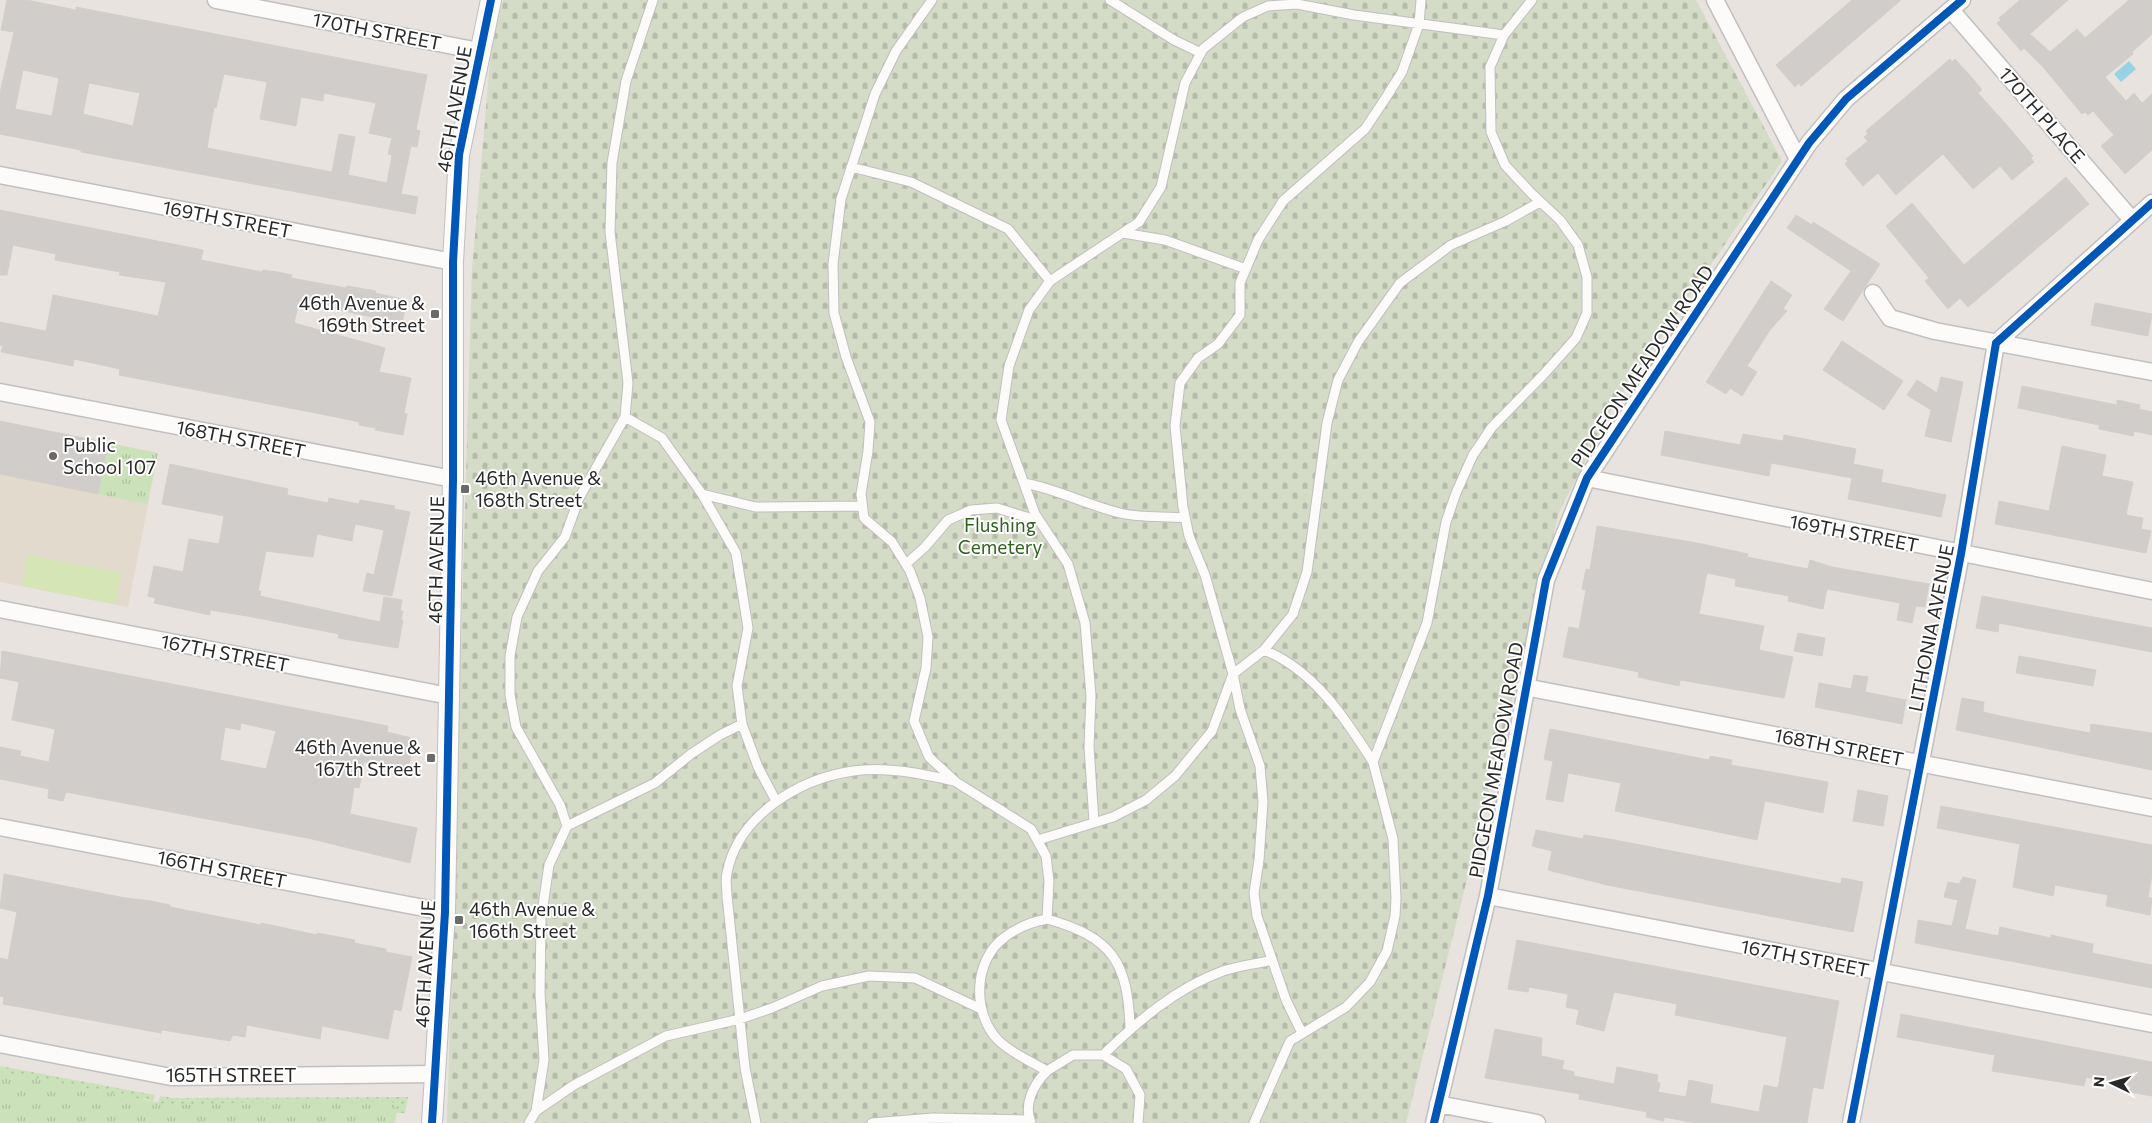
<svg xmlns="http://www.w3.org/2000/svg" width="2152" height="1123" viewBox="0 0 2152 1123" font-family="Commissioner,sans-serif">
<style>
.education{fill:#e2dacd}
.grass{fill:url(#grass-dots)}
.cemetery{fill:url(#cemetery-stones)}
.park{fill:url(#park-tufts)}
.pitch{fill:#d5e5b6}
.water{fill:#96d3e5}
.building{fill:#d0cdca;stroke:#d2cfcb;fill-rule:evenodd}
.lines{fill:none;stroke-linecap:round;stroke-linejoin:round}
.service-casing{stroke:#c1bfc0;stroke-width:11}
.minor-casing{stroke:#c1bfc0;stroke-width:19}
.tertiary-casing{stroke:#c1bfc0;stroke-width:22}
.service{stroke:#fcfbfa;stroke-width:9}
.minor{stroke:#fcfbfa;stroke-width:16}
.tertiary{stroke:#fcfbfa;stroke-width:20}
.cycleway-casing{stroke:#fff;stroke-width:11}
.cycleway{stroke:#0057b8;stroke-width:8}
.poi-dot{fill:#6c6a68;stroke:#fff;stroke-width:2}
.labels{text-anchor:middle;stroke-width:4;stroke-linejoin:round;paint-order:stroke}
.street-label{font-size:19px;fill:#292929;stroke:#fff}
.poi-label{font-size:19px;fill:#292929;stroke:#fff;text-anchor:start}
.park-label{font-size:19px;fill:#2d621d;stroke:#fff}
</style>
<defs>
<pattern id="grass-dots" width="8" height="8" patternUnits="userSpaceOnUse" patternTransform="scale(1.25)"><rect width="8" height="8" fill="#cbe1b9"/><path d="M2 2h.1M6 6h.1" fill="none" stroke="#aec19f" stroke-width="1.8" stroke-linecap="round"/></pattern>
<pattern id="cemetery-stones" width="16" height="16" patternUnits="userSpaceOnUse" patternTransform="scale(1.25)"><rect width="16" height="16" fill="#d4dbc6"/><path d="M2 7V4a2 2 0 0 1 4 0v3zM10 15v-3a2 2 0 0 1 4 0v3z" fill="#b6bcaa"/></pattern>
<pattern id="park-tufts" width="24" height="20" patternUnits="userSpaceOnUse" patternTransform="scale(1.25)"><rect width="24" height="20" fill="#cbe1b9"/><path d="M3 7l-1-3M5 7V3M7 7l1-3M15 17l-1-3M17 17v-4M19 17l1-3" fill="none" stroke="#aec19f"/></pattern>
</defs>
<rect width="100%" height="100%" fill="#e8e3de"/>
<path class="education" d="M108,443L158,453L128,607L0,582V474L98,494Z"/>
<path class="grass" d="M0,1066L155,1095L153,1101L146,1099L0,1103Z
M160,1096L173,1098L408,1097L405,1113L156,1112Z"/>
<path class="cemetery" d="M503,0H1696L1782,161L1613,407L1559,512L1406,1123H447L472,270L491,50Z"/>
<path class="park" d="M108,443L158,453L147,504L98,494Z
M0,1071L171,1105L287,1101L393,1102L397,1111L395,1123H0Z"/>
<path class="pitch" d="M28,555L121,573L115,604L22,586Z"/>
<path class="water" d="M2129,61L2136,69L2121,82L2114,74Z"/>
<path class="building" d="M7,0H27L76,10V7L427,75L416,130L420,131L417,147L411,146L401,194L418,197L415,214L81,152V150L0,134V93L14,32L1,30ZM23,70L59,78L52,116L15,109ZM224,74L267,82L260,119L296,126L301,97L323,101L324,93L376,103L369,133L392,138L388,154L392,155L387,183L348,175L355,137L339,134L332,172L207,148L214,107L216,108ZM89,83L140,93L133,126L83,114Z
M1852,0H1901L1801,86L1799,83L1795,87L1776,65Z
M2020,0H2068L2030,34L2050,52L2077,29L2085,38L2129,0H2152V34L2132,52L2133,54L2105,77L2126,101L2134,93L2142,103L2152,94V150L2125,174L2101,146L2114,135L2093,111L2088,115L2085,112L2082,114L2044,68L2024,48L2021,51L1997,23L2001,20L1999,18Z
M1950,59L1952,62L1955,59L1974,80L1982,90L1978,93L2012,131L2033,156L2031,158L2034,162L2012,180L2000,166L1973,189L1943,154L1896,195L1878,173L1863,186L1845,164L1848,161L1846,159L1868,141L1864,137L1868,134L1866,131Z
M2066,177L2089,204L1968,307L1960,298L1948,309L1925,281L1929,278L1886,226L1912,203L1964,265Z
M0,210L203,250L201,260L262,272L263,270L277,272L292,275L291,278L346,288L347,286L376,291L375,293L407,300L402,323L299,302L294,323L385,348L379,372L411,378L404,413L407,414L403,435L375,430L376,428L359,425V422L336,417L119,375L120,369L74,359L73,366L1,352L3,346L0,345V322L46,331L53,295L158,316L166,282L119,275L120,272L55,260L56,254L13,245L7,275H0Z
M1796,215L1812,225L1813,222L1880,264L1843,321L1824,309L1851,271L1787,228Z
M1771,281L1792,295L1783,309L1787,311L1770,330L1747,366L1757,372L1742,396L1730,388L1726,394L1706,382Z
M2095,303L2152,314L2148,336L2091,325Z
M1842,341L1903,381L1884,410L1823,370Z
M1941,377L1963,382L1951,442L1925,436L1931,410L1907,395L1917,380L1937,393Z
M2022,386L2117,405V400L2140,405L2139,409L2152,412V435L2134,431L2133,436L2099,429V425L2018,408Z
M0,421L108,443L98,494L0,474Z
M1665,431L1740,445L1743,434L1783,441L1784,435L1856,449L1853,464L1883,470L1881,482L1946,495L1941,517L1848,499L1852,478L1771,463L1769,476L1661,455Z
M2062,446L2106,455L2102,476L2133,482L2126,515L2143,518L2141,529L2151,531L2146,553L1995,524L1999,501L2049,511Z
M170,464L288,489L287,495L328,503L329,498L359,504L360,500L395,506L394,509L410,512L392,596L363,591L367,573L374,575L384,530L355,524L352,541L317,534L313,557L266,551L258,591H261L260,596L380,622L384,597L402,600L400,611H403L401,620H403L398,648L338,638L339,634L247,616L210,610V615L154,603L156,598L148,596L154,566L183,572L189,539L219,544L224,516L162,504Z
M1597,526L1697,543L1748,554L1747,557L1808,569L1810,560L1832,567L1929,584L1925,607L1916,606L1912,623L1897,620L1900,603L1827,589L1823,609L1788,601L1789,596L1735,586L1736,579L1707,573L1699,614L1764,626L1759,650L1793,657L1784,698L1680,680L1679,686L1638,677L1639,672L1563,657L1569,627L1579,629L1586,590L1582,589L1586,569L1590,570Z
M1982,596L2152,628V652L1999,623L1998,632L1976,628Z
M1798,633L1825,638L1822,656L1794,651Z
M2,651L388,726L387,732L415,739L407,772L364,762L359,788L354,787L350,814L417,828L410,863L312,839L66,792L63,801L48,798L49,789L0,779V747L21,751L20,756L49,762L55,729L12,720L19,682L0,678ZM241,723L276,731L266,769L220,760L225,727L240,730Z
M2019,656L2096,670L2093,686L2016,673Z
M1854,675L1868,677L1865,692L1906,700L1902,724L1815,707L1819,683L1851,689Z
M1962,698L1984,702L1983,712L2014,719L2090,733L2091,724L2152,733V770L1956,730Z
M1550,729L1709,760L1710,756L1732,760L1731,765L1828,782L1823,813L1765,801L1757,840L1615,811L1621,783L1568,773L1563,802L1546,799L1553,761L1544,759Z
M1858,790L1888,796L1883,826L1853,821Z
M1941,806L2152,845V875L2148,897L2152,898L2150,915L2106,906L2108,895L2055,885L2053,896L2013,887L2020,844L1937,828Z
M1536,830L1583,839L1584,835L1615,840L1841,884L1842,878L1863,882L1853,932L1607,885L1548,870L1552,851L1532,846Z
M4,874L125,898L151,901L170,905V907L261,925V923L317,935V933L355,940L354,943L386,949V952L412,957L401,1011L394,1009L388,1039L322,1026L320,1039L247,1025L245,1037L233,1035L230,1041L162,1030L161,1033L3,1004L4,997L0,996V958L8,960L17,912L0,908Z
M1963,877L1976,880L1965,929L1998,936L2000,927L2051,938V935L2093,944L2092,953L2152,965V988L1915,943L1918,920L1952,926L1958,900L1944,897L1948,882L1959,884Z
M1517,940L1839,1001L1823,1089L1813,1087L1807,1123H1696L1664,1117V1121L1646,1117L1647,1112L1579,1099L1580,1094L1485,1078L1495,1029L1542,1038L1541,1056L1564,1061L1562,1069L1574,1072V1076L1614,1084L1617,1067L1658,1075L1657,1082L1660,1083L1658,1092L1686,1097L1689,1080L1713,1085L1710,1103L1759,1112L1764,1085L1778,1088L1787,1037L1675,1015L1677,1004L1614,992L1604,1031L1576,1024L1579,1010L1566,1007L1568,994L1529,987L1528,992L1508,989Z
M1901,1014L2152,1062V1096L2130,1092L2131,1086L2086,1077L2084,1086L1992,1071L1995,1055L1897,1037Z"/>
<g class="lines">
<g class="service-casing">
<path id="service" d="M932,0L896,51L875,94L841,199L833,264L834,313L846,357L870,422L868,451L861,494L864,518L892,542L910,571L920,598L928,637L926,668L914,721L929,757L956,782L1031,829L1046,856L1049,881L1047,919C1031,922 1018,927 1005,937C973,960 972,1013 998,1040C1012,1054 1031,1061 1047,1071C1034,1084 1023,1104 1031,1123
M1110,0L1174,40L1201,53
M851,167L911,182L1008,229L1050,281L1139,222L1161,187L1185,83L1203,49L1243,17L1268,6L1297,4L1354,15L1504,35
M1123,233L1165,240L1246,269
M1050,281L1029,310L1009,366L1001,420L1035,514L1068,564L1085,623L1091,696L1089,747L1094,822
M625,417L662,438L702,494L736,553L748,628L737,686L742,724L758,767L776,801
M1024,483C1057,489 1087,505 1120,513C1140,518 1164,516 1185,518
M702,494L756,507L862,506
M906,564L925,547L948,520L971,510L997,508L1039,521
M1264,650C1314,670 1345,718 1373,762
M567,826L655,783L691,754L720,735L742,724
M1038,840L1113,817L1146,800L1175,776L1212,731L1233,674L1264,650L1293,614L1307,572L1327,423L1338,380L1358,342L1400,283L1451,245L1506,221L1540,202
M1047,919C1112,937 1128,962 1130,1028
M1302,1033L1286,1000L1257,916L1254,893L1259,860L1263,802L1260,766L1240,709L1233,674L1205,575L1189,536L1183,507L1175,426L1180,383L1198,358L1218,344L1240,315V283L1258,240L1283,201L1365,129L1385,99L1402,72L1419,24L1421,0
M1103,1055C1138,1021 1176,988 1223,971C1238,966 1256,964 1272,960
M1047,1071L1073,1055H1103L1126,1069L1140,1095L1138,1123
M536,1111L574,1085L666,1036L740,1019L772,1008L822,986L869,976L915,978L981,1009
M529,1123L536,1111L544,1060L540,993L541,919L549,865L567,826L560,805L516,727L510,695V656L517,617L538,571L565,537L579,498L625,417L628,383L610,232L612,163L626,81L653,0
M756,1123L745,1068L727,896C727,889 725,880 727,873C738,816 798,779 853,771C887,766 921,774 955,781
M872,1123L933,1118L1029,1120
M1254,1123L1290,1041L1346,1007L1370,982L1387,951L1395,916L1396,898L1393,839L1373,762L1427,623L1446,522L1456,493L1473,455L1492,427L1544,374L1576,338L1587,313V277L1578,245L1560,220L1531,193L1505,165L1491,132L1490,67L1504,35L1532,0"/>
</g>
<g class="minor-casing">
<path id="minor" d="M216,0L479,51
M1715,0L1798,159
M1951,10L2132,220
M0,175L453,262
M1873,293L1890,318L1935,331L2152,372
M0,392L453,479
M1587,478L2152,591
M0,609L449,696
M1525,687L2152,808
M0,827L445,912
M1488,896L2152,1024
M0,1044L171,1077L436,1074
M1438,1104L1537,1123
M1434,1123L1488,896L1546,580L1587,478L1809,143L1846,99L1962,0
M1851,1123L1961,554L1996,343L2152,203"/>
</g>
<g class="tertiary-casing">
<path id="tertiary" d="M432,1123L445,912L453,479V262L459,155L491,0"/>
</g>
<use href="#service" class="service"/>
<use href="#minor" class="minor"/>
<use href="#tertiary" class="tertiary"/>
<g class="cycleway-casing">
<path id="cycleway" d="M432,1123L445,912L453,479V262L459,155L491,0
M1434,1123L1488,896L1546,580L1587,478L1809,143L1846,99L1962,0
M1851,1123L1961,554L1996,343L2152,203"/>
</g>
<use href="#cycleway" class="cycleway"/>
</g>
<g class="poi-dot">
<rect x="430" y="309" width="10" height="10" rx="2.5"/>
<circle cx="53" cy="456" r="5"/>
<rect x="460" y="484" width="10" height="10" rx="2.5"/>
<rect x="426" y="753" width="10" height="10" rx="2.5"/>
<rect x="454" y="915" width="10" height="10" rx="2.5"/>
</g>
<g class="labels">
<g class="street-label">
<text transform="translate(377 31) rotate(11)" y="7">170TH STREET</text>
<text transform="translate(454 109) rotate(-80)" y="7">46TH AVENUE</text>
<text transform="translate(2042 115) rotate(49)" y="7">170TH PLACE</text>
<text transform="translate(227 219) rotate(11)" y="7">169TH STREET</text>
<text transform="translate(1642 366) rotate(-56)" y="7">PIDGEON MEADOW ROAD</text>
<text transform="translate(241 439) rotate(11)" y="7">168TH STREET</text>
<text transform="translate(1854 533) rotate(11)" y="7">169TH STREET</text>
<text transform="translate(436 560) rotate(-89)" y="7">46TH AVENUE</text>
<text transform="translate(1931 628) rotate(-79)" y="7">LITHONIA AVENUE</text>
<text transform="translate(225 653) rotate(11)" y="7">167TH STREET</text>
<text transform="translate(1839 747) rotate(11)" y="7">168TH STREET</text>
<text transform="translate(1496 760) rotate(-80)" y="7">PIDGEON MEADOW ROAD</text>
<text transform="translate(222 869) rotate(11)" y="7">166TH STREET</text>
<text transform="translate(1805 958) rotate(11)" y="7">167TH STREET</text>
<text transform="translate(425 964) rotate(-87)" y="7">46TH AVENUE</text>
<text x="231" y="1082">165TH STREET</text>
</g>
<g class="poi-label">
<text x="425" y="310" text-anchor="end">46th Avenue &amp;<tspan x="425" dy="22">169th Street</tspan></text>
<text x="63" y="452">Public<tspan x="63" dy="22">School 107</tspan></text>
<text x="475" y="485">46th Avenue &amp;<tspan x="475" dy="22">168th Street</tspan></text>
<text x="421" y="754" text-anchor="end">46th Avenue &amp;<tspan x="421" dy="22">167th Street</tspan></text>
<text x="469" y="916">46th Avenue &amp;<tspan x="469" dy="22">166th Street</tspan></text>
</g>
<g class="park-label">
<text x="1000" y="532">Flushing<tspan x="1000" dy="22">Cemetery</tspan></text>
</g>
</g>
<g transform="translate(2112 1083) rotate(275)" stroke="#ffffff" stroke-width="4" paint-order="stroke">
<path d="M0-4L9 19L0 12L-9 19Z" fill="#292929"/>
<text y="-8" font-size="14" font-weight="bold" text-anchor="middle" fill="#292929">N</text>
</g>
</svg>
